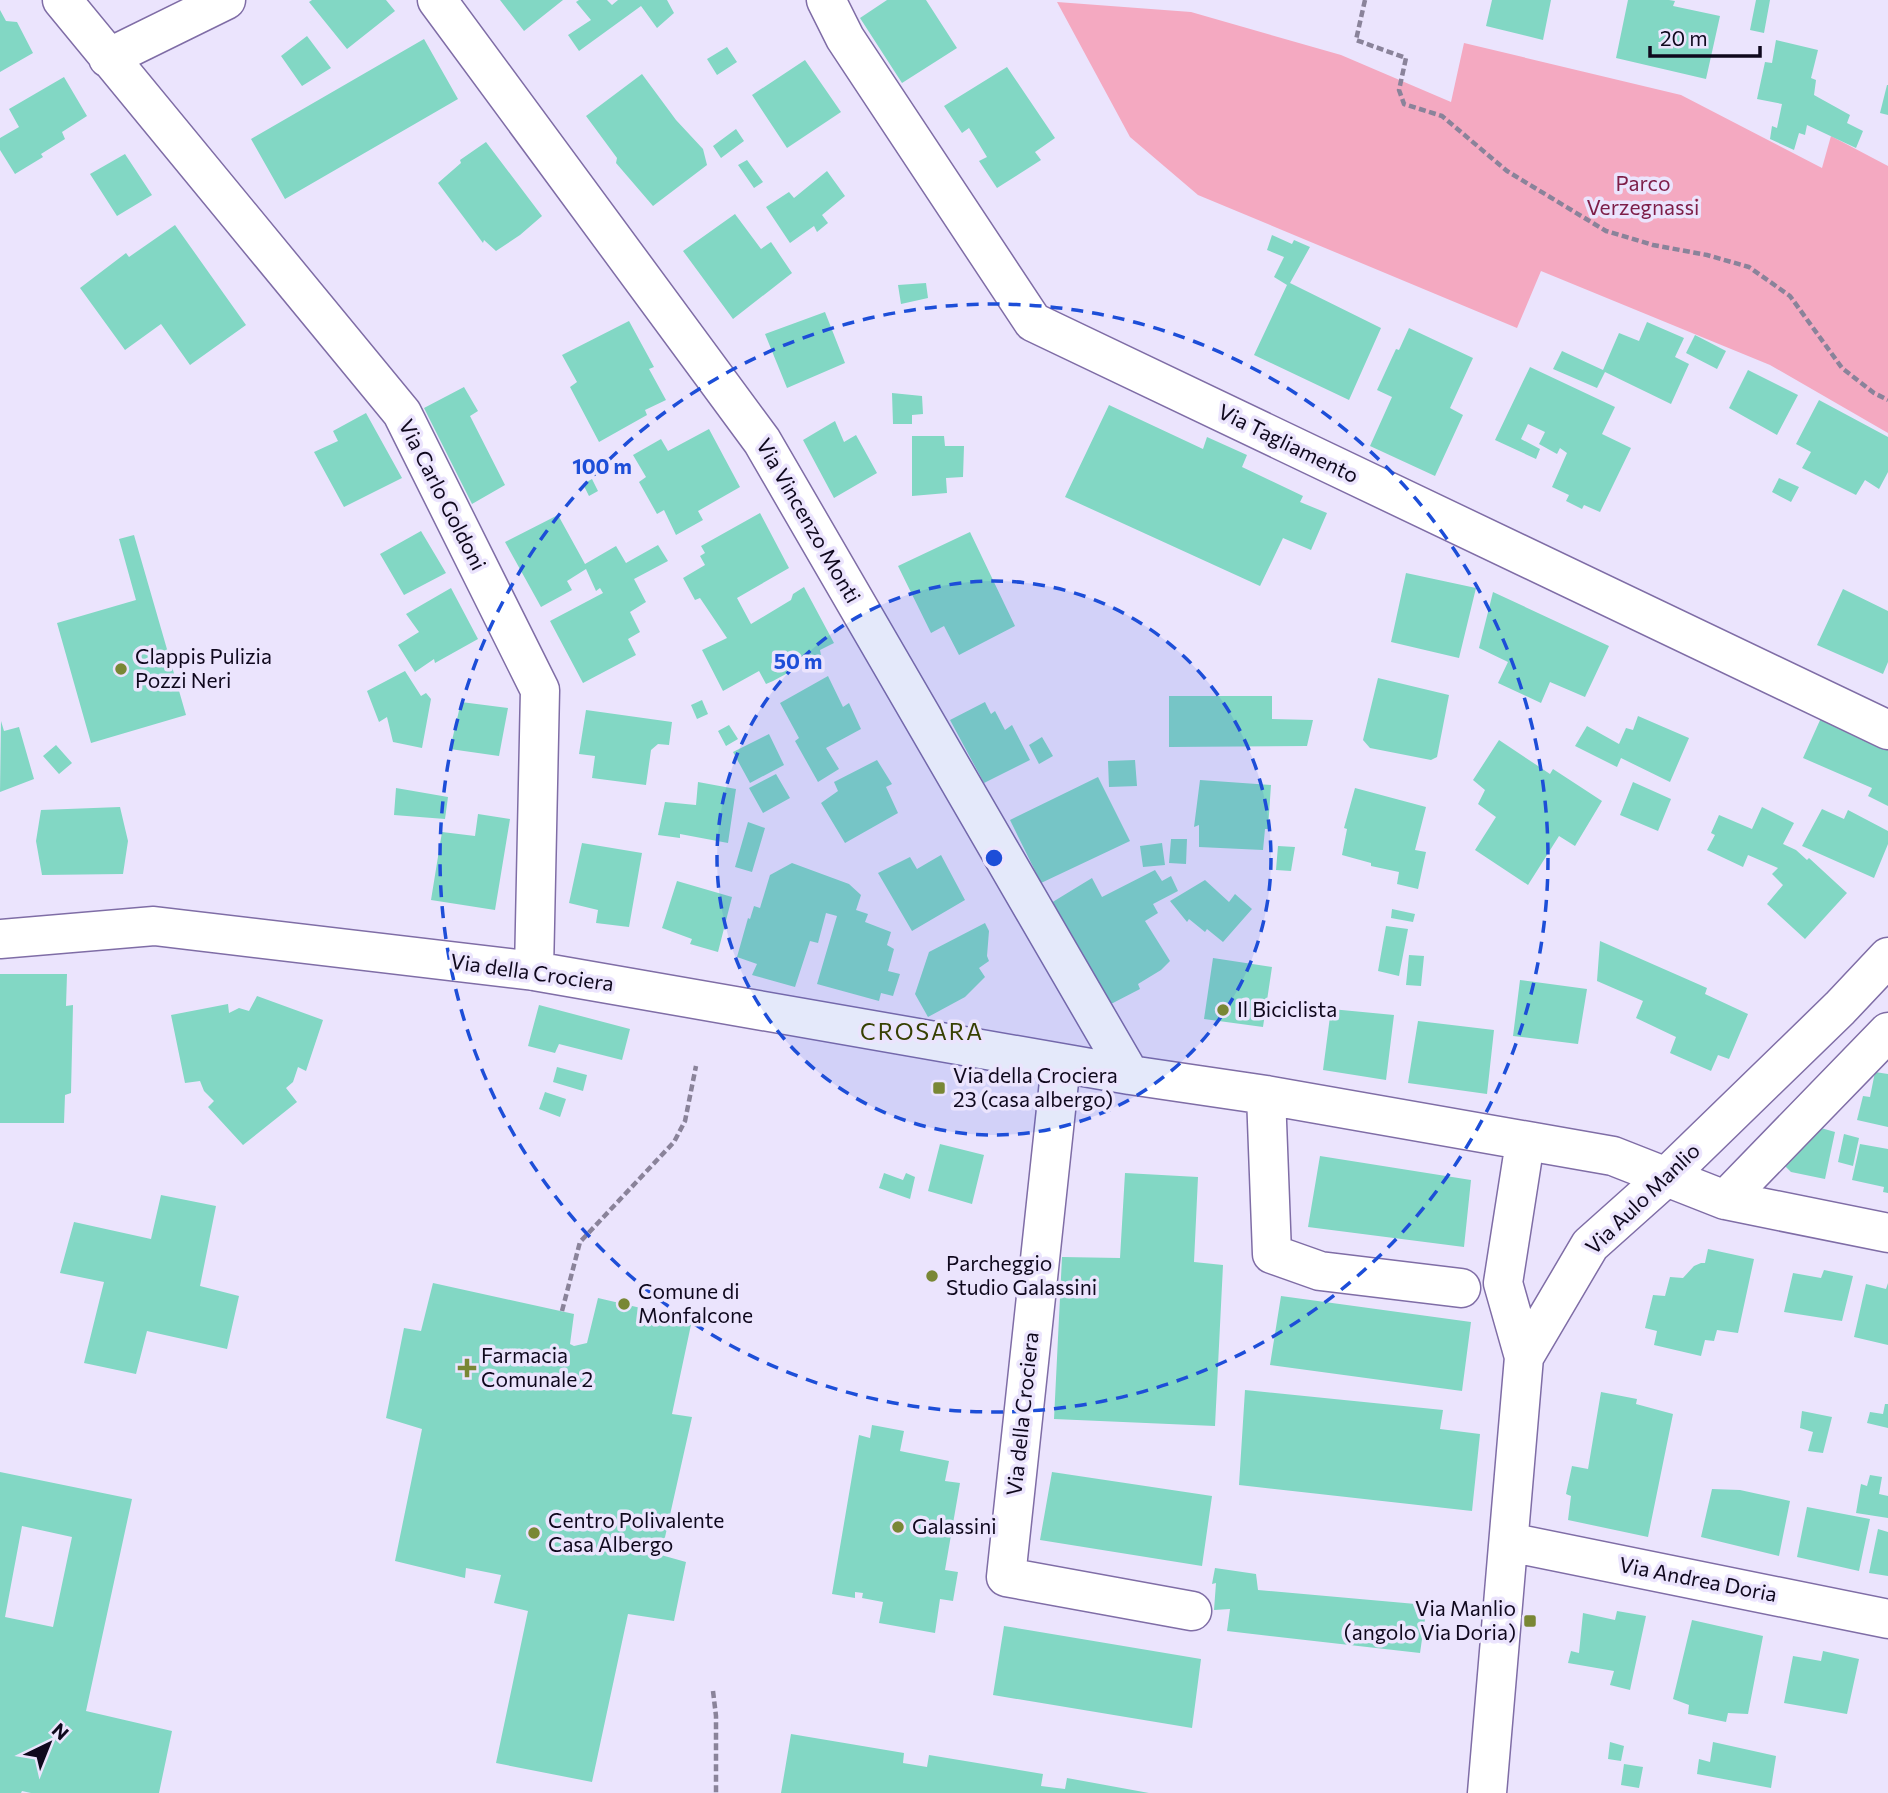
<svg xmlns="http://www.w3.org/2000/svg" width="1888" height="1793" viewBox="0 0 1888 1793" font-family="Commissioner,sans-serif">
<style>
.green{fill:#f4a9c1}
.building{fill:#82d7c4;fill-rule:evenodd}
.lines{fill:none;stroke-linecap:round;stroke-linejoin:round}
.minor-casing{stroke:#7f6da6;stroke-width:41}
.path{stroke:#8a839a;stroke-width:4.5;stroke-dasharray:7 3.5;stroke-linecap:butt}
.minor{stroke:#fff;stroke-width:38}
.ring{fill:none;stroke:#1d4ed8;stroke-width:3.5;stroke-dasharray:12 9}
.poi-dot{fill:#798735;stroke:#ebe4fd;stroke-width:2.5}
.labels{text-anchor:middle;stroke-width:7;stroke-linejoin:round;paint-order:stroke}
.park-label{font-size:21px;fill:#7d1e48;stroke:#ebe4fd}
.street-label{font-size:21px;fill:#0f081d;stroke:#ebe4fd}
.poi-label{font-size:21px;fill:#0f081d;stroke:#ebe4fd;text-anchor:start}
.neighbourhood-label{font-size:23px;letter-spacing:2px;fill:#374002;stroke:#ebe4fd}
.centre{fill:#1d4ed8;stroke:#ebe4fd;stroke-width:3.5}
.ring-label{font-size:21px;text-anchor:middle;font-weight:bold;fill:#1d4ed8;stroke:#ebe4fd;stroke-width:7;stroke-linejoin:round;paint-order:stroke}
</style>
<rect width="100%" height="100%" fill="#ebe4fd"/>
<path class="green" d="M1057,2L1191,12L1341,55L1451,102L1464,43L1681,95L1822,168L1831,136L1888,166V433L1770,365L1541,271L1517,328L1198,195L1130,137Z"/>
<path class="building" d="M312,0H386L395,11L347,49L309,2Z
M500,0H563L524,31Z
M579,0H607L612,5L618,0H667L674,13L657,28L641,6L579,51L568,35L591,20L576,2Z
M887,0H926L957,48L902,83L860,18Z
M1492,0H1551L1543,40L1486,26Z
M1628,0H1669L1675,1L1673,6L1720,16L1706,79L1616,58Z
M1756,0H1770L1764,33L1750,30Z
M0,10L6,21L17,22L33,53L0,72Z
M307,36L331,68L302,86L281,56Z
M424,39L458,99L285,199L251,139Z
M1776,40L1818,50L1811,78L1816,80L1814,95L1850,115L1847,123L1863,131L1856,148L1807,125L1805,135L1799,133L1794,150L1770,139L1772,126L1777,128L1782,104L1757,99L1765,62L1772,63Z
M727,47L737,62L717,75L707,59Z
M805,60L841,112L787,148L752,95Z
M1007,67L1055,138L1035,152L1041,160L997,188L979,161L987,157L976,139L969,128L962,133L944,106Z
M642,74L676,120L703,149L707,165L653,206L616,163L617,158L586,116Z
M64,77L87,116L62,132L65,139L41,154L43,157L15,174L0,150V138L19,127L9,109Z
M1887,85H1888V115L1880,113Z
M736,129L744,141L721,158L713,146Z
M486,142L542,216L520,235L496,251L484,240L483,243L438,183L461,163L460,160Z
M125,154L152,195L117,216L90,174Z
M747,160L763,182L754,188L738,165Z
M827,171L845,196L822,215L828,223L817,232L814,226L790,243L766,207L789,192L794,198Z
M735,214L761,249L771,242L792,273L733,319L683,251Z
M175,225L246,325L190,365L161,324L125,350L80,288L126,253L129,257Z
M1272,235L1292,244L1294,240L1310,247L1290,283L1381,328L1349,400L1254,355L1287,285L1274,277L1284,257L1267,250Z
M926,283L928,298L901,304L898,285Z
M825,312L845,363L787,388L765,334Z
M629,321L654,367L649,369L666,400L645,410L647,415L599,442L570,387L577,382L562,355Z
M1647,322L1684,338L1675,357L1689,364L1671,404L1605,372L1597,388L1553,369L1562,351L1603,370L1619,333L1639,341Z
M1409,328L1473,358L1450,408L1463,415L1435,476L1370,446L1392,397L1377,390L1396,349L1399,350Z
M1695,335L1726,351L1717,369L1686,353Z
M1530,367L1615,407L1602,434L1631,448L1600,512L1584,505L1582,509L1566,501L1569,495L1552,487L1567,453L1560,448L1557,454L1539,444L1545,432L1528,424L1521,439L1540,449L1536,459L1495,440Z
M1748,370L1798,395L1777,435L1729,408Z
M464,387L478,411L470,416L505,485L472,504L424,408Z
M892,393L922,396L923,414L912,415V424H893Z
M1819,400L1888,437V472L1879,489L1865,480L1856,495L1802,468L1811,452L1796,444Z
M1109,405L1203,449L1207,437L1247,455L1242,467L1303,496L1300,502L1327,513L1311,550L1283,538L1260,586L1065,497Z
M366,413L402,478L344,507L314,452L338,441L333,431Z
M835,421L844,442L856,435L877,473L834,498L803,440Z
M709,429L740,487L698,511L703,520L676,535L664,510L657,514L639,482L646,477L633,455L661,439L668,451Z
M912,436H944L945,446H964L963,477L946,478L947,493L912,496Z
M1779,478L1799,487L1791,502L1772,492Z
M592,479L598,491L589,496L583,484Z
M760,513L789,568L737,598L751,624L791,600L793,594L804,587L834,643L820,650L821,655L773,681L766,684L759,671L723,691L702,650L727,638L700,598L695,600L683,578L705,565L700,556L705,553L701,546Z
M558,515L585,564L616,546L626,563L658,545L668,561L634,579L646,602L630,612L640,632L628,639L636,655L583,683L550,621L603,593L600,588L596,591L586,569L567,581L572,590L541,607L505,542Z
M421,531L446,573L404,595L380,554Z
M970,532L1015,626L959,655L944,626L931,633L898,566Z
M134,535L186,715L91,743L57,623L136,600L119,539Z
M1406,573L1476,588L1459,658L1391,642Z
M451,588L478,639L435,663L434,659L415,672L398,645L419,632L406,614Z
M1843,589L1888,611V662L1883,674L1817,645Z
M1493,592L1609,646L1585,697L1550,682L1541,703L1498,683L1508,662L1479,648Z
M405,671L421,696L426,693L431,699L422,748L393,742L387,717L379,722L367,691Z
M828,676L843,707L849,703L861,729L826,748L839,769L818,782L795,741L799,738L780,703Z
M1378,678L1449,695L1437,757L1431,760L1370,748L1363,740Z
M1169,696H1272V719L1313,720L1307,746L1169,747Z
M702,700L708,714L697,719L691,705Z
M461,702L508,708L499,756L450,749Z
M985,702L991,714L995,711L1005,730L1012,725L1030,760L984,783L950,720Z
M586,710L672,722L669,745L658,744L651,750L646,785L592,778L595,756L579,754Z
M1638,716L1689,738L1670,782L1621,758L1617,767L1575,746L1587,726L1619,744L1626,728L1633,730Z
M1821,718L1888,749V806L1868,796L1872,788L1803,758Z
M1,721L4,731L19,727L34,779L0,792Z
M729,725L738,739L726,746L718,731Z
M769,734L784,765L750,783L733,752Z
M1042,737L1053,756L1039,764L1029,745Z
M1499,740L1550,774L1553,769L1602,801L1575,846L1559,836L1528,885L1475,850L1496,817L1478,804L1485,790L1473,780Z
M56,745L72,763L59,774L43,756Z
M877,760L892,784L886,787L898,813L845,843L821,803L838,791L834,782Z
M1135,760L1137,786L1109,787L1108,761Z
M776,774L790,798L763,813L749,788Z
M1098,777L1130,841L1041,883L1010,820Z
M1200,780L1271,785L1268,829H1265L1263,850L1199,847V825L1194,827Z
M698,782L736,789L728,843L680,834V838L658,835L665,802L696,805Z
M1633,782L1671,799L1658,831L1620,815Z
M396,788L448,797L445,819L394,815Z
M1355,788L1426,807L1415,850L1426,852L1418,889L1397,884L1399,872L1371,866V863L1342,855L1347,829L1344,828Z
M120,807L128,841L123,874L42,875L36,841L41,810Z
M1762,807L1794,823L1783,844L1796,850L1807,860L1809,858L1847,893L1805,939L1767,904L1783,885L1772,874L1778,868L1748,855L1743,867L1707,850L1715,835L1711,833L1719,815L1752,829Z
M1822,809L1844,819L1848,810L1888,831V844L1874,878L1802,846Z
M478,814L510,819L495,910L431,900L442,832L475,836Z
M748,822L765,828L752,872L735,867Z
M1171,839H1187L1186,864L1169,863Z
M582,843L642,853L629,927L596,923L598,910L569,903Z
M1162,843L1165,865L1143,867L1140,846Z
M1278,846L1295,847L1291,871L1276,870Z
M941,855L965,900L912,931L878,873L910,857L917,869Z
M792,863L849,884L861,895L856,910L868,914L865,922L891,932L887,945L894,949L888,971L900,974L893,996L881,993L879,1001L817,984L837,916L826,913L818,943L810,941L795,987L752,975L757,964L737,957L748,918L750,919L754,906L760,908L770,875Z
M1155,870L1162,881L1171,876L1178,891L1153,904L1158,913L1145,921L1170,961L1161,970L1138,984L1140,989L1111,1004L1051,903L1092,878L1102,897Z
M1205,880L1229,902L1235,894L1252,909L1223,942L1207,929L1205,932L1189,919L1187,922L1170,901Z
M677,881L732,897L718,952L690,944L692,939L662,928Z
M1392,909L1415,914L1413,922L1391,918Z
M985,923L989,931L987,956L989,961L979,968L985,977L965,997L928,1017L915,994L929,952Z
M1386,926L1408,929L1399,976L1378,971Z
M1600,941L1707,988L1705,994L1748,1014L1729,1059L1718,1055L1711,1071L1670,1053L1676,1037L1636,1018L1643,1001L1597,981Z
M1409,955L1424,956L1421,986L1406,985Z
M1213,958L1272,967L1263,1027L1204,1019Z
M0,974H67L66,1006L73,1005L71,1093L65,1095L64,1123H0Z
M1520,980L1587,989L1578,1044L1513,1036Z
M257,996L323,1020L306,1071L298,1067L293,1082L286,1088L297,1102L243,1145L208,1107L214,1101L204,1091L200,1081L185,1083L171,1015L228,1004L229,1013L239,1008L249,1011Z
M539,1005L630,1029L622,1060L559,1044L555,1053L528,1046Z
M1331,1009L1394,1015L1386,1080L1323,1070Z
M1418,1021L1494,1030L1487,1094L1408,1083Z
M557,1067L587,1075L583,1091L553,1082Z
M1875,1072L1888,1074V1127L1857,1120L1863,1096L1870,1097Z
M545,1092L566,1099L560,1117L539,1109Z
M1807,1124L1835,1132L1825,1179L1791,1172L1785,1166L1782,1157Z
M1844,1134L1859,1138L1853,1166L1838,1162Z
M940,1144L984,1155L972,1204L928,1191Z
M1860,1144L1888,1149V1193L1883,1192L1884,1187L1852,1180Z
M1320,1156L1471,1180L1464,1247L1308,1227Z
M884,1173L903,1180L906,1173L915,1177L910,1199L879,1188Z
M1125,1173L1198,1177L1194,1262L1223,1265L1215,1426L1054,1419L1062,1257L1120,1258Z
M161,1195L216,1206L200,1286L239,1296L227,1349L147,1331L136,1374L84,1363L104,1282L60,1273L74,1222L151,1239Z
M1708,1249L1754,1259L1738,1333L1717,1330L1714,1341L1705,1340L1701,1356L1654,1345L1657,1331L1645,1328L1653,1295L1665,1296L1670,1277L1683,1278L1694,1266L1701,1263H1705Z
M1824,1270L1853,1276L1842,1321L1784,1312L1793,1273L1821,1278Z
M433,1283L574,1314L570,1344L574,1346L587,1343L598,1298L692,1320L672,1414L692,1417L661,1555L686,1562L674,1621L628,1614L592,1782L496,1763L528,1611L494,1603L501,1575L466,1568L465,1578L395,1561L422,1429L386,1418L404,1328L421,1331Z
M1888,1283V1345L1854,1337L1866,1284L1886,1289Z
M1281,1296L1471,1322L1462,1391L1270,1365Z
M1245,1390L1443,1410L1440,1429L1480,1434L1472,1511L1239,1485Z
M1601,1392L1637,1399L1636,1404L1673,1414L1648,1537L1568,1520L1571,1496L1566,1494L1572,1466L1588,1469Z
M1885,1404H1888V1428L1867,1423L1870,1412L1883,1414Z
M1802,1411L1832,1417L1823,1453L1808,1451L1813,1432L1800,1428Z
M872,1425L904,1431L900,1451L949,1461L945,1481L960,1483L945,1570L958,1572L953,1601L940,1599L935,1633L879,1623L883,1602L862,1598L863,1593L855,1592V1598L832,1594L859,1435L870,1438Z
M0,1472L132,1499L86,1711L172,1731L159,1793H31L22,1791L21,1793H0ZM22,1526L72,1537L53,1627L5,1617Z
M1052,1472L1212,1496L1202,1566L1040,1540Z
M1870,1475L1882,1477L1879,1494L1888,1496V1518L1856,1513L1861,1484L1867,1486Z
M1712,1489L1740,1490L1790,1501L1779,1556L1701,1537Z
M1807,1507L1870,1519L1859,1571L1797,1557Z
M1878,1529L1888,1532V1576L1869,1573Z
M1215,1568L1256,1574L1258,1590L1427,1605L1420,1653L1227,1631L1230,1609L1214,1610L1216,1583L1212,1584Z
M1617,1611L1646,1616L1630,1690L1610,1685L1614,1671L1568,1663L1571,1651L1579,1653L1583,1613L1615,1620Z
M1692,1620L1763,1636L1748,1714L1728,1713L1726,1722L1688,1714L1689,1705L1673,1699Z
M1004,1626L1201,1659L1192,1728L993,1695Z
M1823,1651L1859,1659L1847,1714L1784,1703L1793,1656L1821,1661Z
M791,1734L904,1753L903,1763L927,1767L929,1755L1043,1774L1041,1786L1065,1789L1067,1778L1149,1793H781Z
M1610,1742L1624,1746L1621,1761L1608,1759Z
M1713,1742L1776,1756L1771,1788L1697,1774L1699,1759L1710,1762Z
M1624,1764L1643,1767L1639,1788L1621,1785Z"/>
<g class="lines">
<g class="minor-casing">
<path id="minor" d="M62,0L402,413L540,690L534,971
M437,0L762,441L1130,1075
M826,0L845,38L1033,322L1888,730
M108,58L226,0
M0,939L154,926L534,971L1130,1075L1266,1095L1613,1156L1725,1200L1888,1233
M1061,1063L1006,1577L1192,1611
M1266,1095L1272,1254L1320,1271L1461,1288
M1725,1200L1888,1032
M1524,1357L1503,1283L1525,1142
M1509,1542L1888,1619
M1487,1793L1524,1357L1590,1245L1665,1178L1840,1008L1888,957"/>
</g>
<path class="path" d="M1365,0L1356,40L1406,58L1399,90L1404,104L1442,116L1507,171L1606,231L1653,245L1707,255L1749,267L1790,296L1842,368L1874,393L1888,400
M562,1311L580,1242L674,1142L685,1121L696,1066
M713,1691L716,1716V1793"/>
<use href="#minor" class="minor"/>
</g>
<circle cx="994" cy="858" r="277" fill="#1d4ed8" fill-opacity=".12"/>
<g class="ring">
<circle cx="994" cy="858" r="277"/>
<circle cx="994" cy="858" r="554"/>
</g>
<g class="poi-dot">
<circle cx="121" cy="669" r="7"/>
<circle cx="1223" cy="1010" r="7"/>
<rect x="932" y="1081" width="14" height="14" rx="3.5"/>
<circle cx="932" cy="1276" r="7"/>
<circle cx="624" cy="1304" r="7"/>
<path d="M463.5 1357.5h7v7h7v7h-7v7h-7v-7h-7v-7h7z"/>
<circle cx="898" cy="1527" r="7"/>
<circle cx="534" cy="1533" r="7"/>
<rect x="1523" y="1614" width="14" height="14" rx="3.5"/>
</g>
<g class="labels">
<g class="park-label">
<text x="1643" y="191">Parco<tspan x="1643" dy="24">Verzegnassi</tspan></text>
</g>
<g class="street-label">
<text transform="translate(1288 444) rotate(26)" y="7">Via Tagliamento</text>
<text transform="translate(442 495) rotate(63)" y="7">Via Carlo Goldoni</text>
<text transform="translate(808 521) rotate(60)" y="7">Via Vincenzo Monti</text>
<text transform="translate(532 973) rotate(8)" y="7">Via della Crociera</text>
<text transform="translate(1643 1199) rotate(-44)" y="7">Via Aulo Manlio</text>
<text transform="translate(1023 1414) rotate(-84)" y="7">Via della Crociera</text>
<text transform="translate(1698 1580) rotate(11)" y="7">Via Andrea Doria</text>
</g>
<g class="poi-label">
<text x="135" y="664">Clappis Pulizia<tspan x="135" dy="24">Pozzi Neri</tspan></text>
<text x="1237" y="1017">Il Biciclista</text>
<text x="953" y="1083">Via della Crociera<tspan x="953" dy="24">23 (casa albergo)</tspan></text>
<text x="946" y="1271">Parcheggio<tspan x="946" dy="24">Studio Galassini</tspan></text>
<text x="638" y="1299">Comune di<tspan x="638" dy="24">Monfalcone</tspan></text>
<text x="481" y="1363">Farmacia<tspan x="481" dy="24">Comunale 2</tspan></text>
<text x="548" y="1528">Centro Polivalente<tspan x="548" dy="24">Casa Albergo</tspan></text>
<text x="912" y="1534">Galassini</text>
<text x="1516" y="1616" text-anchor="end">Via Manlio<tspan x="1516" dy="24">(angolo Via Doria)</tspan></text>
</g>
<g class="neighbourhood-label">
<text x="922" y="1040">CROSARA</text>
</g>
</g>
<circle cx="994" cy="858" r="10" class="centre"/>
<g class="ring-label">
<text x="602" y="474">100 m</text>
<text x="798" y="669">50 m</text>
</g>
<g transform="translate(49 1744) rotate(43)" stroke="#ebe4fd" stroke-width="5" paint-order="stroke">
<path d="M0-5L12 26L0 18L-12 26Z" fill="#0f081d"/>
<text y="-10" font-size="19" font-weight="bold" text-anchor="middle" fill="#0f081d">N</text>
</g>
<path d="M1650 46v10h110v-10" fill="none" stroke="#0f081d" stroke-width="3.5"/>
<text x="1660" y="46" font-size="21" fill="#0f081d" stroke="#ebe4fd" stroke-width="5" paint-order="stroke">20 m</text>
</svg>
